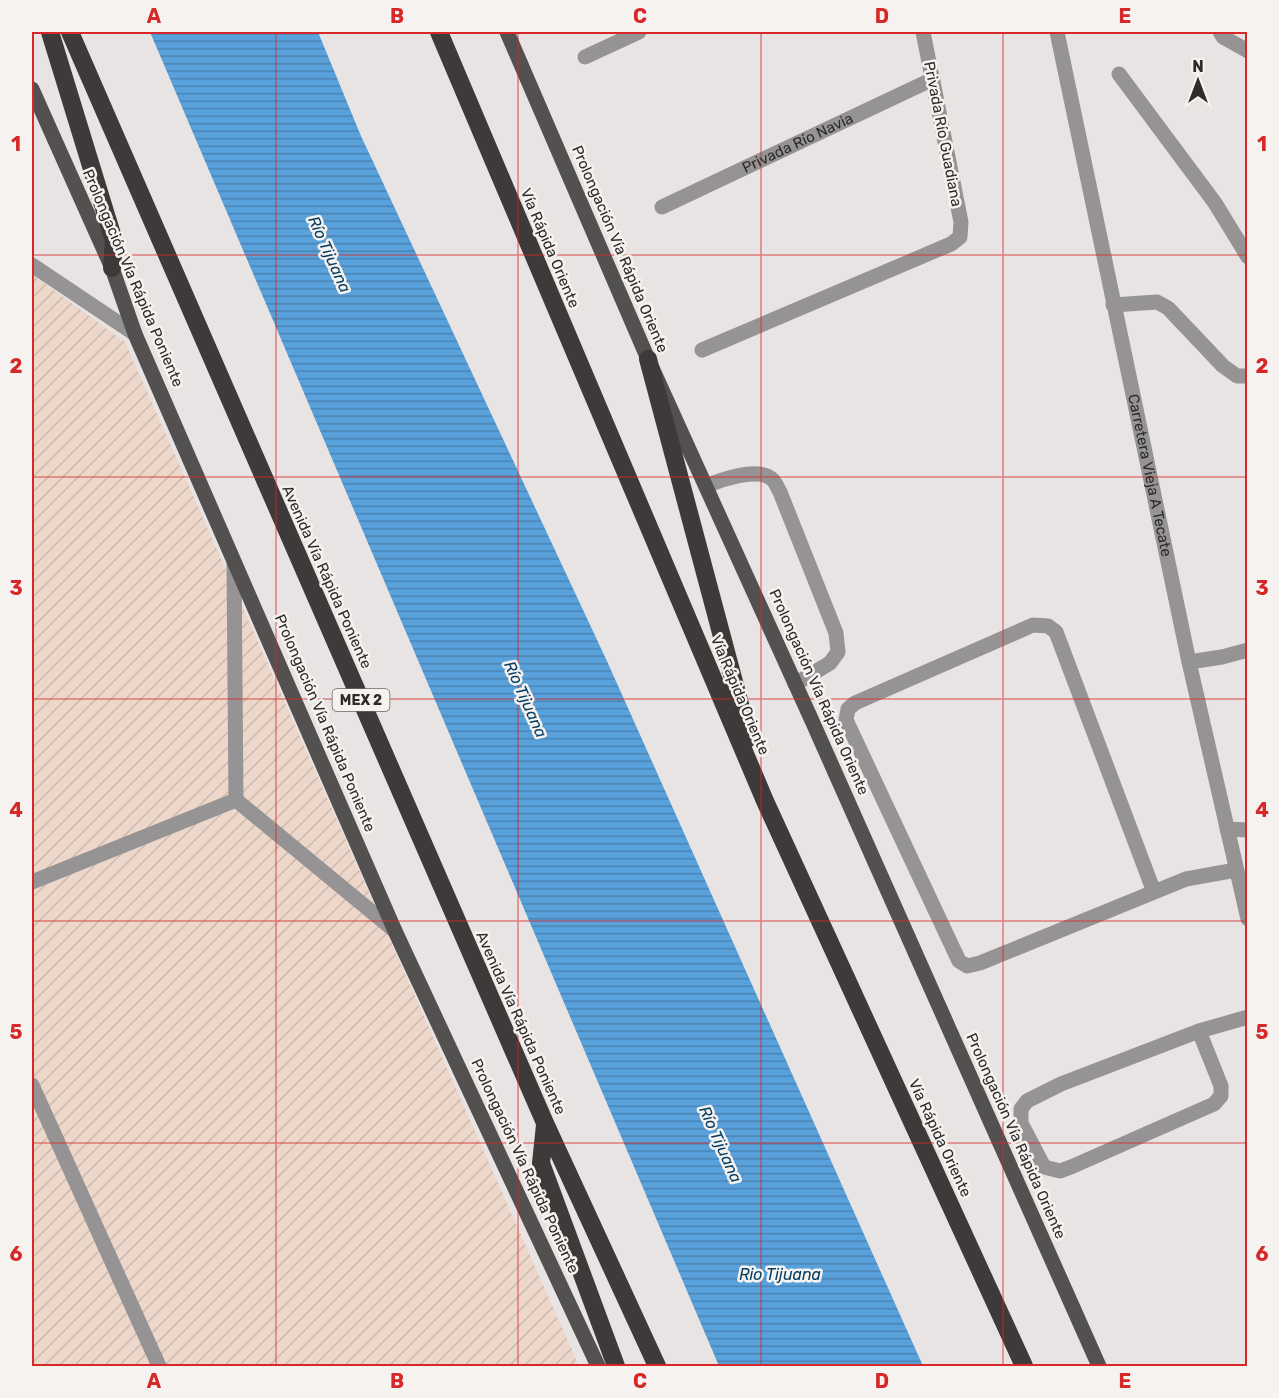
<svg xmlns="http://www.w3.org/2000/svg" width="1279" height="1398" viewBox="0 0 1279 1398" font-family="Rubik,sans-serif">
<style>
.industrial{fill:url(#industrial-furrows)}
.water{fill:url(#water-rules)}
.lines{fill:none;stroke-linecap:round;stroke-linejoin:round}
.minor{stroke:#959393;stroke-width:15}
.major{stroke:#535150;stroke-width:15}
.highway{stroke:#3d3a39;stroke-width:18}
.grid{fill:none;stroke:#d62828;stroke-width:1.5;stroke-opacity:0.55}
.labels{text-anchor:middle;stroke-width:5;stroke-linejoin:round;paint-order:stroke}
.shield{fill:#f6f2f0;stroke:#696766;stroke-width:1.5}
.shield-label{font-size:14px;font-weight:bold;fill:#2d2c2b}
.street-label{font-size:15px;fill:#2d2c2b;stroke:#f6f2f0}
.water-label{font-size:16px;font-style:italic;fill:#063f65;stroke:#f6f2f0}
.neatline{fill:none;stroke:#d62828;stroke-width:2}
.grid-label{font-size:20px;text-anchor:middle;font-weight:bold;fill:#d62828}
</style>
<defs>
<pattern id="industrial-furrows" width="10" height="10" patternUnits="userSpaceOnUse" patternTransform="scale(1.5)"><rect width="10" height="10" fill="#edd7ca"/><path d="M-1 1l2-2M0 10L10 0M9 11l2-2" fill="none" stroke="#ccb9ae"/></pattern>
<pattern id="water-rules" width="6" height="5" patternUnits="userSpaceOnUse" patternTransform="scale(1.5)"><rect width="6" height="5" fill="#59a1db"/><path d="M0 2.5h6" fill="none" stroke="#4a83b2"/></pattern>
</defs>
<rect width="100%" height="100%" fill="#e8e4e3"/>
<path class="industrial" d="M32,274L125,342L579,1366H32Z"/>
<path class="water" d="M150,32H318L361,136L606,659L923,1366H719Z"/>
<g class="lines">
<g class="minor">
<path id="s1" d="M1057,32L1189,662L1248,919"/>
<path d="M1220,32L1223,37L1248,51"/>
<path d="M585,57L639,32"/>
<path d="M1119,74L1215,203L1248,257"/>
<path id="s2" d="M662,207L933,79"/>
<path d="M32,265L135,334"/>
<path d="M1113,305L1157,302L1168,308L1223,366L1237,376H1248"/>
<path d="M702,350L951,244L960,237L961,222L923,32"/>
<path d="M706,486C721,480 760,466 773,480C776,483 778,489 780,492L836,633L838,652L830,663L795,684"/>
<path d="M234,563L236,800"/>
<path d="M1189,662L1222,657L1248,650"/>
<path d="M236,800L395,931"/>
<path d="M1227,829L1248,830"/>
<path d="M32,882L236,800"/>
<path d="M1154,892L1056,632L1048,626L1033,625L855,703L848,709L846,720L959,961L967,966L980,963L1186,879L1236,870"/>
<path d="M1199,1031L1221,1086V1096L1214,1104L1071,1167L1060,1171L1044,1167L1021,1123V1109L1027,1101L1061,1084L1199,1031L1248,1017"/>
<path d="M32,1085L159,1366"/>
</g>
<path class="major" d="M507,32L648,359L813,723L1099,1366
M32,89L112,268L135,334L395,931L598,1366"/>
<path class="highway" d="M50,32L114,241L112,268
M70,32L545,1123L657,1366
M439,32L765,801L1024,1366
M648,359L749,738
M545,1125L541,1163L616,1366"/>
</g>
<path class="grid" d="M276,32V1366M518,32V1366M761,32V1366M1003,32V1366M32,255H1248M32,477H1248M32,699H1248M32,921H1248M32,1143H1248"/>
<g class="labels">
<rect class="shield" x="332.5" y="689" width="57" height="22" rx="4.5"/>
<g class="shield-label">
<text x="361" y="705">MEX 2</text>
</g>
<g class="street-label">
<text transform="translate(943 134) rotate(79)" y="5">Privada Río Guadiana</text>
<text dy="5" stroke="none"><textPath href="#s2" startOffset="150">Privada Río Navia</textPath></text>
<text transform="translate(550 248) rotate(67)" y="5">Vía Rápida Oriente</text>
<text transform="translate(620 249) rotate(67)" y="5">Prolongación Vía Rápida Oriente</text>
<text transform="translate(133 278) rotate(67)" y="5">Prolongación Vía Rápida Poniente</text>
<text dy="5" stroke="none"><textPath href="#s1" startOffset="453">Carretera Vieja A Tecate</textPath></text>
<text transform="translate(327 577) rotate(66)" y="5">Avenida Vía Rápida Poniente</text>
<text transform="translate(819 692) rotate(66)" y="5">Prolongación Vía Rápida Oriente</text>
<text transform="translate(740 695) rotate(67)" y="5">Vía Rápida Oriente</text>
<text transform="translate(325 723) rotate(67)" y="5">Prolongación Vía Rápida Poniente</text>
<text transform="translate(521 1023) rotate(66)" y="5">Avenida Vía Rápida Poniente</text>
<text transform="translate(1016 1136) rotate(66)" y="5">Prolongación Vía Rápida Oriente</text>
<text transform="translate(940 1138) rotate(65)" y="5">Vía Rápida Oriente</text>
<text transform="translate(525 1166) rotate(65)" y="5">Prolongación Vía Rápida Poniente</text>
</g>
<g class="water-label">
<text transform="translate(330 254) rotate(66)" y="6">Río Tijuana</text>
<text transform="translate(526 699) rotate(66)" y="6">Río Tijuana</text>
<text transform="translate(721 1144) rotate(66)" y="6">Río Tijuana</text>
<text x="780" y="1280">Rio Tijuana</text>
</g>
</g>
<rect width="1279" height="1398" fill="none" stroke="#f6f2f0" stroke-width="66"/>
<g transform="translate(1198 81)" stroke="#f6f2f0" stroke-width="4.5" paint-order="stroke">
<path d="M0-4.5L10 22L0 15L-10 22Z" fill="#2d2c2b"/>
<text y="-9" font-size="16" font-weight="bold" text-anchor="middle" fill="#2d2c2b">N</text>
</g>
<rect x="33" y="33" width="1213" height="1332" class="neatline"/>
<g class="grid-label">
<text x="154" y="23">A</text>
<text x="397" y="23">B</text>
<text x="640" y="23">C</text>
<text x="882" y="23">D</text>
<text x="1125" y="23">E</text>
<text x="16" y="151">1</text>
<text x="1262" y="151">1</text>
<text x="16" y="373">2</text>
<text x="1262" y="373">2</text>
<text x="16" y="595">3</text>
<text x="1262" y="595">3</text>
<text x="16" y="817">4</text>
<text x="1262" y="817">4</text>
<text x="16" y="1039">5</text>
<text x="1262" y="1039">5</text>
<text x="16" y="1261">6</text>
<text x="1262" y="1261">6</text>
<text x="154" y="1388">A</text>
<text x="397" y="1388">B</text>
<text x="640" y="1388">C</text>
<text x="882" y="1388">D</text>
<text x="1125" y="1388">E</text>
</g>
</svg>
